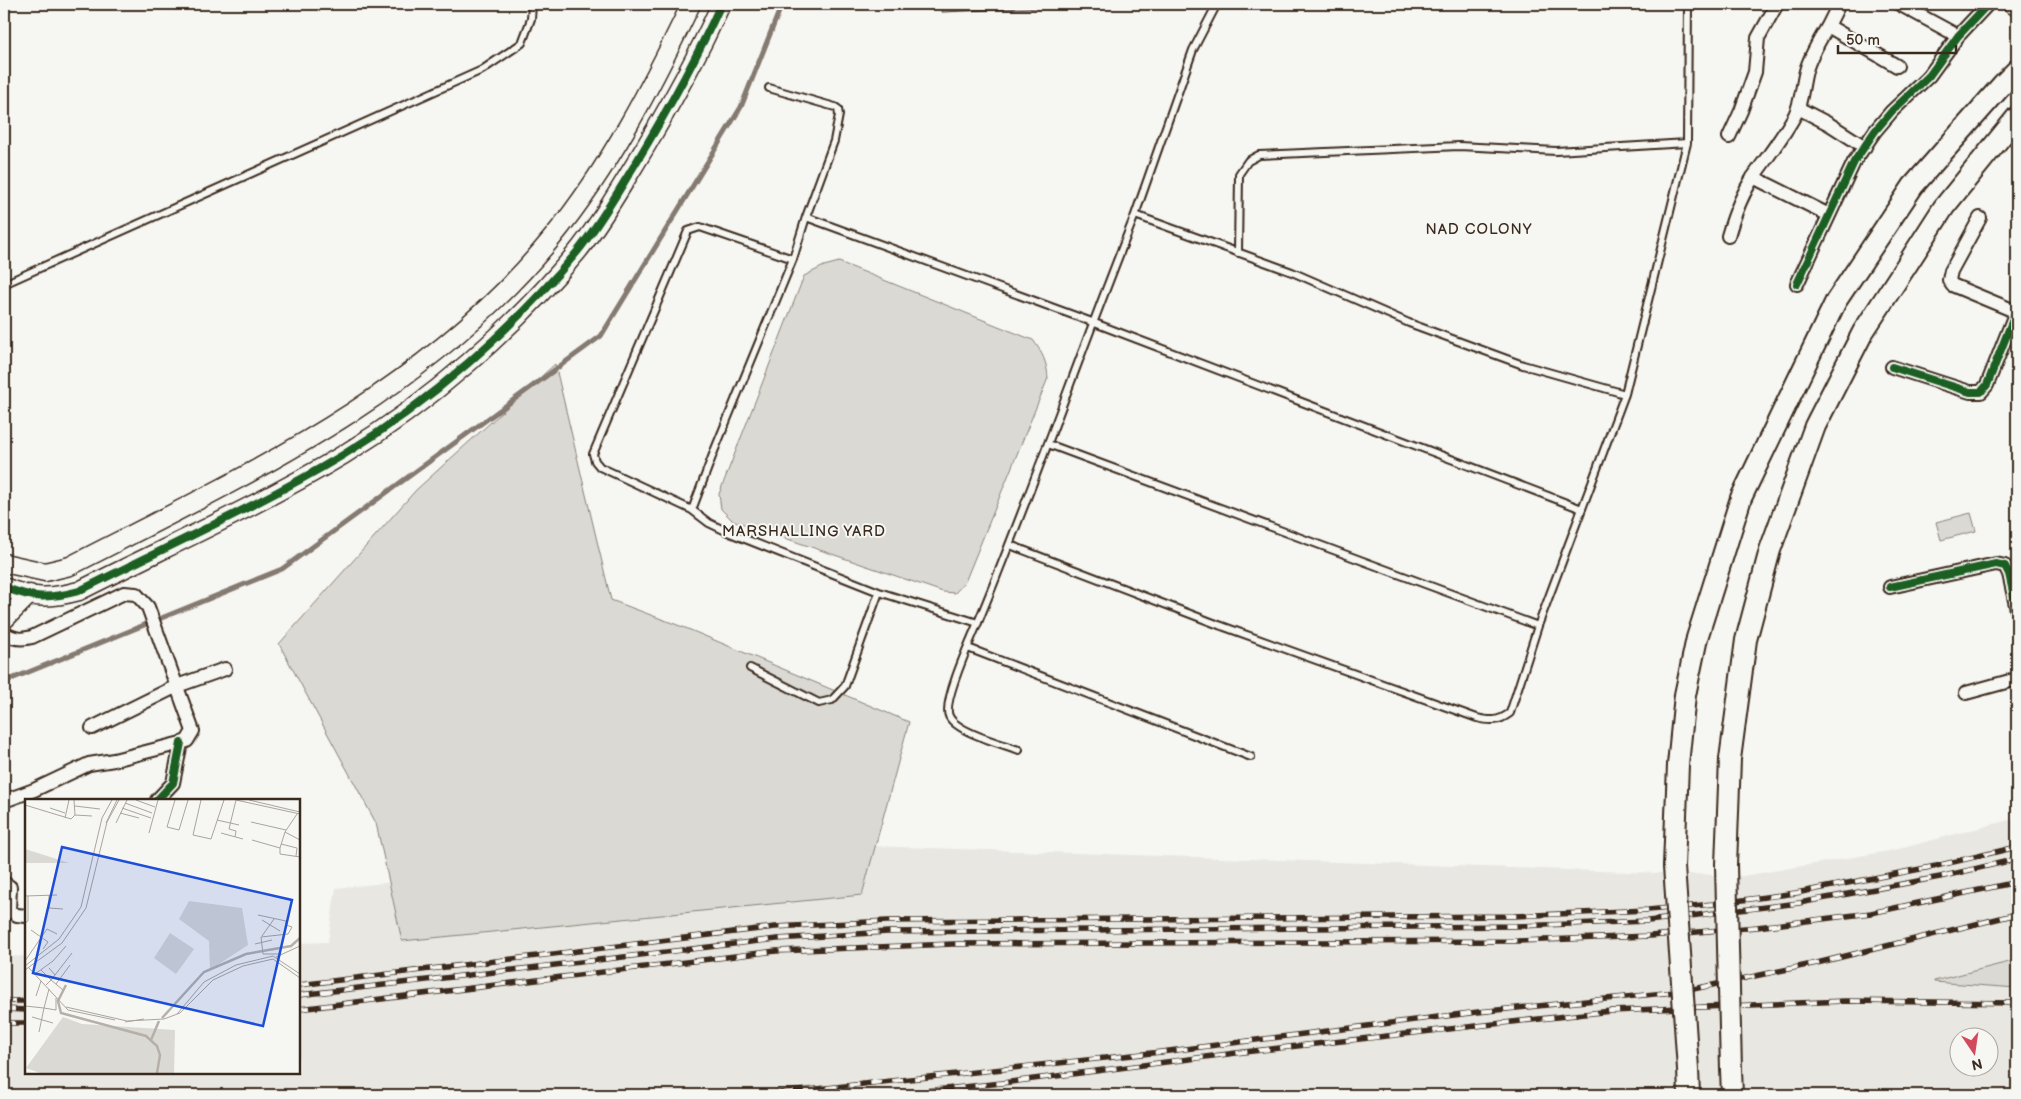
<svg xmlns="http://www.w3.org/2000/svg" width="2021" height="1099" viewBox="0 0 2021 1099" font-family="'Balsamiq Sans',sans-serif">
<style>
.built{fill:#e8e7e2;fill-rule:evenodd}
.green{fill:#dad9d3;stroke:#8a8278}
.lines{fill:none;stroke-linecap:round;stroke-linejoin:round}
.stream{stroke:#857a71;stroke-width:5}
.building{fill:#c8c3be;stroke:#3b2a1e}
.lane-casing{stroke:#3b2a1e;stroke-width:10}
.street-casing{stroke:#3b2a1e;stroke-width:16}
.secondary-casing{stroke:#3b2a1e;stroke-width:21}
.primary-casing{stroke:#3b2a1e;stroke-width:24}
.lane{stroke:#f6f6f2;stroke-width:6}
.street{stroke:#f6f6f2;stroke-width:12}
.secondary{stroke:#f6f6f2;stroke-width:18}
.primary{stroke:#f6f6f2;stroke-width:20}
.rail-casing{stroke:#3b2a1e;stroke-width:5.5}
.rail{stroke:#f6f6f2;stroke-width:4;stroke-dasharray:11;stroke-linecap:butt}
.primary-bridge-casing{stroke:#3b2a1e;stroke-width:24;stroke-linecap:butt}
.primary-bridge{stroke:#f6f6f2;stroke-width:20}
.cycleway-casing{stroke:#f6f6f2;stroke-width:11}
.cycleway{stroke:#1b5e20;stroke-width:8}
.labels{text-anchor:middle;stroke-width:4;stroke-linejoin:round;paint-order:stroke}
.neighbourhood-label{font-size:15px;letter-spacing:1px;fill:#3b2a1e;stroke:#f6f6f2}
.inset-river{fill:none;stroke:#b6b0a9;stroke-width:2.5}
.inset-road{fill:none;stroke:#aba49d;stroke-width:1}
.view{fill:#1d4ed8;fill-opacity:0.15;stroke:#1d4ed8;stroke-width:2.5}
.inset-edge{fill:none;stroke:#3b2a1e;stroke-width:2.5}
</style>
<rect width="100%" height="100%" fill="#f6f6f2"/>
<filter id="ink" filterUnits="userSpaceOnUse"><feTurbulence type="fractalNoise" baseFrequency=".02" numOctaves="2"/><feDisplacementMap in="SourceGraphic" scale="10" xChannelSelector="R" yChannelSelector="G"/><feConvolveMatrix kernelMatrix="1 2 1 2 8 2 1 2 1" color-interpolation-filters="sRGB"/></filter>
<g filter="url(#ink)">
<path class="built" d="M2017,818V1095H4V957L26,956V1073H299V943L328,942L336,888L781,843L1744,876L1895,850ZM1958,1036H1988V1066H1958Z"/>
<path class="green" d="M839,262L1033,340C1042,352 1047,362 1048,378L965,582L955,593L943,592L732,520L721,509L719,494L804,276L824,266Z
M555,364L611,600L688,629L909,722L862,895L402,941L376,823L279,644L416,490Z
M1971,513L1976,531L1941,540L1936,522Z
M2017,960V988L1934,982V981Z"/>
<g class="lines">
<path class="stream" d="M4,682L282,569L601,336L741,107L782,4"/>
</g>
<path class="building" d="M941,4H1126L942,12Z"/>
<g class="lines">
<g class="lane-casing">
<path id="lane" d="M769,88L835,107L838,109L839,115L834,141L806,217L793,259L715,449L692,510L709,523L730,533L879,592L978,623
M1135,215L1193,50L1217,4
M806,217L1092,322L1582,509
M1238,253L1239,174L1248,161L1259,155L1459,146L1556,151L1687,143
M4,284L482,70L522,43L531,19L532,4
M1048,444L1538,626
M692,510L600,467L595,461L593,454L688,231L700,227L793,259
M1010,545L1219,625L1477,718C1490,721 1498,722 1510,713L1538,626L1625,394
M968,648L1251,757
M750,668L819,703L832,700L845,686L879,592
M1019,750C1002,744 956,732 949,716C942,702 972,637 979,620C1034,487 1081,350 1135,215L1292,272L1409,323L1523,365L1625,394L1687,143L1688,4"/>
</g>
<g class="street-casing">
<path id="street" d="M1839,4L1828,26L1897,66
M1899,4L1958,36
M1798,108L1829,124L1865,147
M1729,137L1741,111L1755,72L1758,38L1777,4
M1753,177L1829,215
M1980,218L1951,271L1949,280L1952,285L2017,312
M1728,236C1734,215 1742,194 1754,176C1768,156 1783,137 1795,115C1802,101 1802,86 1806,71C1810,55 1820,40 1828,26
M1797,284L1854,162L1875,131L1892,111L1929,76L1958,36L1988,4
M1892,367L1970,392H1981L1987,385L2017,309
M1890,587L1996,564L2005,566L2009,574L2017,610
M4,633C13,639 21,640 32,637L124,593L136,594L148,607L193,731L187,741L181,743L114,760L89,764L34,790L4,801
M1966,693L2017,679
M92,728L177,686L225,669
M157,800L173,783L181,743
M4,883L10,887L9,911L17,915L26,916"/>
</g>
<g class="secondary-casing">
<path id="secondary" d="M2013,4L2017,7
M4,563L45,572L70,566C245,476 425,394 552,238C610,167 652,85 691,4
M4,587C33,599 49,599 79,591C168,546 258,506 343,455C430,402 512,330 577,252C599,225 616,195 634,166C666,113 696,60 721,4
M4,620L30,594"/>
</g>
<g class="primary-casing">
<path id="primary" d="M1726,865L1730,759L1746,640L1770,550L1815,426L1863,332L1908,263L1944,207L2017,117
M1674,866L1678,765L1685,695L1697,638L1741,498L1836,301L1913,186L2003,84L2017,70
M1688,1069L1689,1095
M1731,1069L1732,1095"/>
</g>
<use href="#lane" class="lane"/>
<use href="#street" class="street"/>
<use href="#secondary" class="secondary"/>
<use href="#primary" class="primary"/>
<g class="rail-casing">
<path id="rail" d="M299,985L775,927L887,921L1514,916L1648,910L1713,904L1796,893L1936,866L2017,847
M299,995L777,939L888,932L1516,926L1648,921L1799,903L1940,877L2017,859
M4,1001H26
M4,1009L26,1010
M299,1009L776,951L953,944L1517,941L1650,936L1757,927L1871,913L2017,882
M4,1023H26
M761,1095L1161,1052L1478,1012L1684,991L1817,963L2017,914
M887,1095L1002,1083L1244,1052L1611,1011L1845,1001L2017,1003"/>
</g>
<use href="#rail" class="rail"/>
<g class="primary-bridge-casing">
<path id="primary-bridge" d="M1726,865L1731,1069
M1674,866L1688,1069"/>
</g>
<use href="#primary-bridge" class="primary-bridge"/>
<g class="cycleway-casing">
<path id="cycleway" d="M1797,284L1854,162L1875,131L1892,111L1929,76L1958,36L1988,4
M1892,367L1970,392H1981L1987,385L2017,309
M4,587C33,599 49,599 79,591C168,546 258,506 343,455C430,402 512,330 577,252C599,225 616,195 634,166C666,113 696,60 721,4
M1890,587L1996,564L2005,566L2009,574L2017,610
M157,800L173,783L181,743"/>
</g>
<use href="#cycleway" class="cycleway"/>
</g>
</g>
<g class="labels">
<g class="neighbourhood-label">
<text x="1479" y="234">NAD COLONY</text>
<text x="804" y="536">MARSHALLING YARD</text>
</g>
</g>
<g transform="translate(25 799)">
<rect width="275" height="275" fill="#f6f6f2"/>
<path d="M0,50L16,55L44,64H0ZM164,102L217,109L223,146L185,171L184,142L154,120ZM145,134L169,150L151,175L129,159ZM38,218L57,225L150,231L149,274H15L1,269Z" fill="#dad9d3"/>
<path class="inset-river" d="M41,186L33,202L36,214L121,237L132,247L135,256L132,274M137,219L179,173L221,155L266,147L275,139M126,241L134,222"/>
<path class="inset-road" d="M49,1L50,16L67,17M111,1L130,8M150,1L142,28L154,31L163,1M176,1L168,36L186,40L199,1M211,1L275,15M224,1L275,13M100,4L127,14M0,6L46,20L50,16M50,7L75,10M25,9L40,14M97,9L126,19M95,14L114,19M40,19L44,1M192,21L214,26M226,23L261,31M81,24L92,1M91,24L102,1M260,33L275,41M124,34L133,1M196,34L218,40M210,38L211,32L204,30L211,1M227,41L255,49L260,33L272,15M256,45L272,49L271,57M255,49V55L275,58M24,96V109L38,110M0,97L32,96M233,116L261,122V126L267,128L263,135L236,138L238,155H255M237,121L255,132M0,124L3,122V97M6,131L23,143L18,150M237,137L249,120M230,145L247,141M251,158L275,147M0,162L22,130L32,135M0,167L34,140L56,108L77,19L87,1M3,168L43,211L90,221M24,169L30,176L26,181L38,191M0,171L37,144L61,109L82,23L94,1M16,171L26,181L21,186M10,175L28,162L41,147M30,176L47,154M31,185L45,166M11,197L16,182M0,207L19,209L24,190M41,208L102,222L139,220L155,214L188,181L218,167L248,160L275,179M152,215L179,183L211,166L248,157L275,175M7,218L28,224M100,223L119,220M14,233L19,209L31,211V199"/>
<path class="view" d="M37,48L267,101L238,227L8,174Z"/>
<rect width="275" height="275" class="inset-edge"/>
</g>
<rect width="2021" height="1099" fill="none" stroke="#f6f6f2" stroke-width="20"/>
<rect x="10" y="10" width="2001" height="1079" fill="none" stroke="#3b2a1e" stroke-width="2" filter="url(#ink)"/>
<g transform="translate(1974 1052) rotate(167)"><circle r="24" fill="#f6f6f2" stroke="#aba49d"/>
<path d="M0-4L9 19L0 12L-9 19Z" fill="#d1495b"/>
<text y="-8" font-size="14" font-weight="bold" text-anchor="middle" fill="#3b2a1e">N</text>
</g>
<path d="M1838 45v8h118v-8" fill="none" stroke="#3b2a1e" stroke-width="2.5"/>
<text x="1846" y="45" font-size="15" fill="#3b2a1e" stroke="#f6f6f2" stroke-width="4" paint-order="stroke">50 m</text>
</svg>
